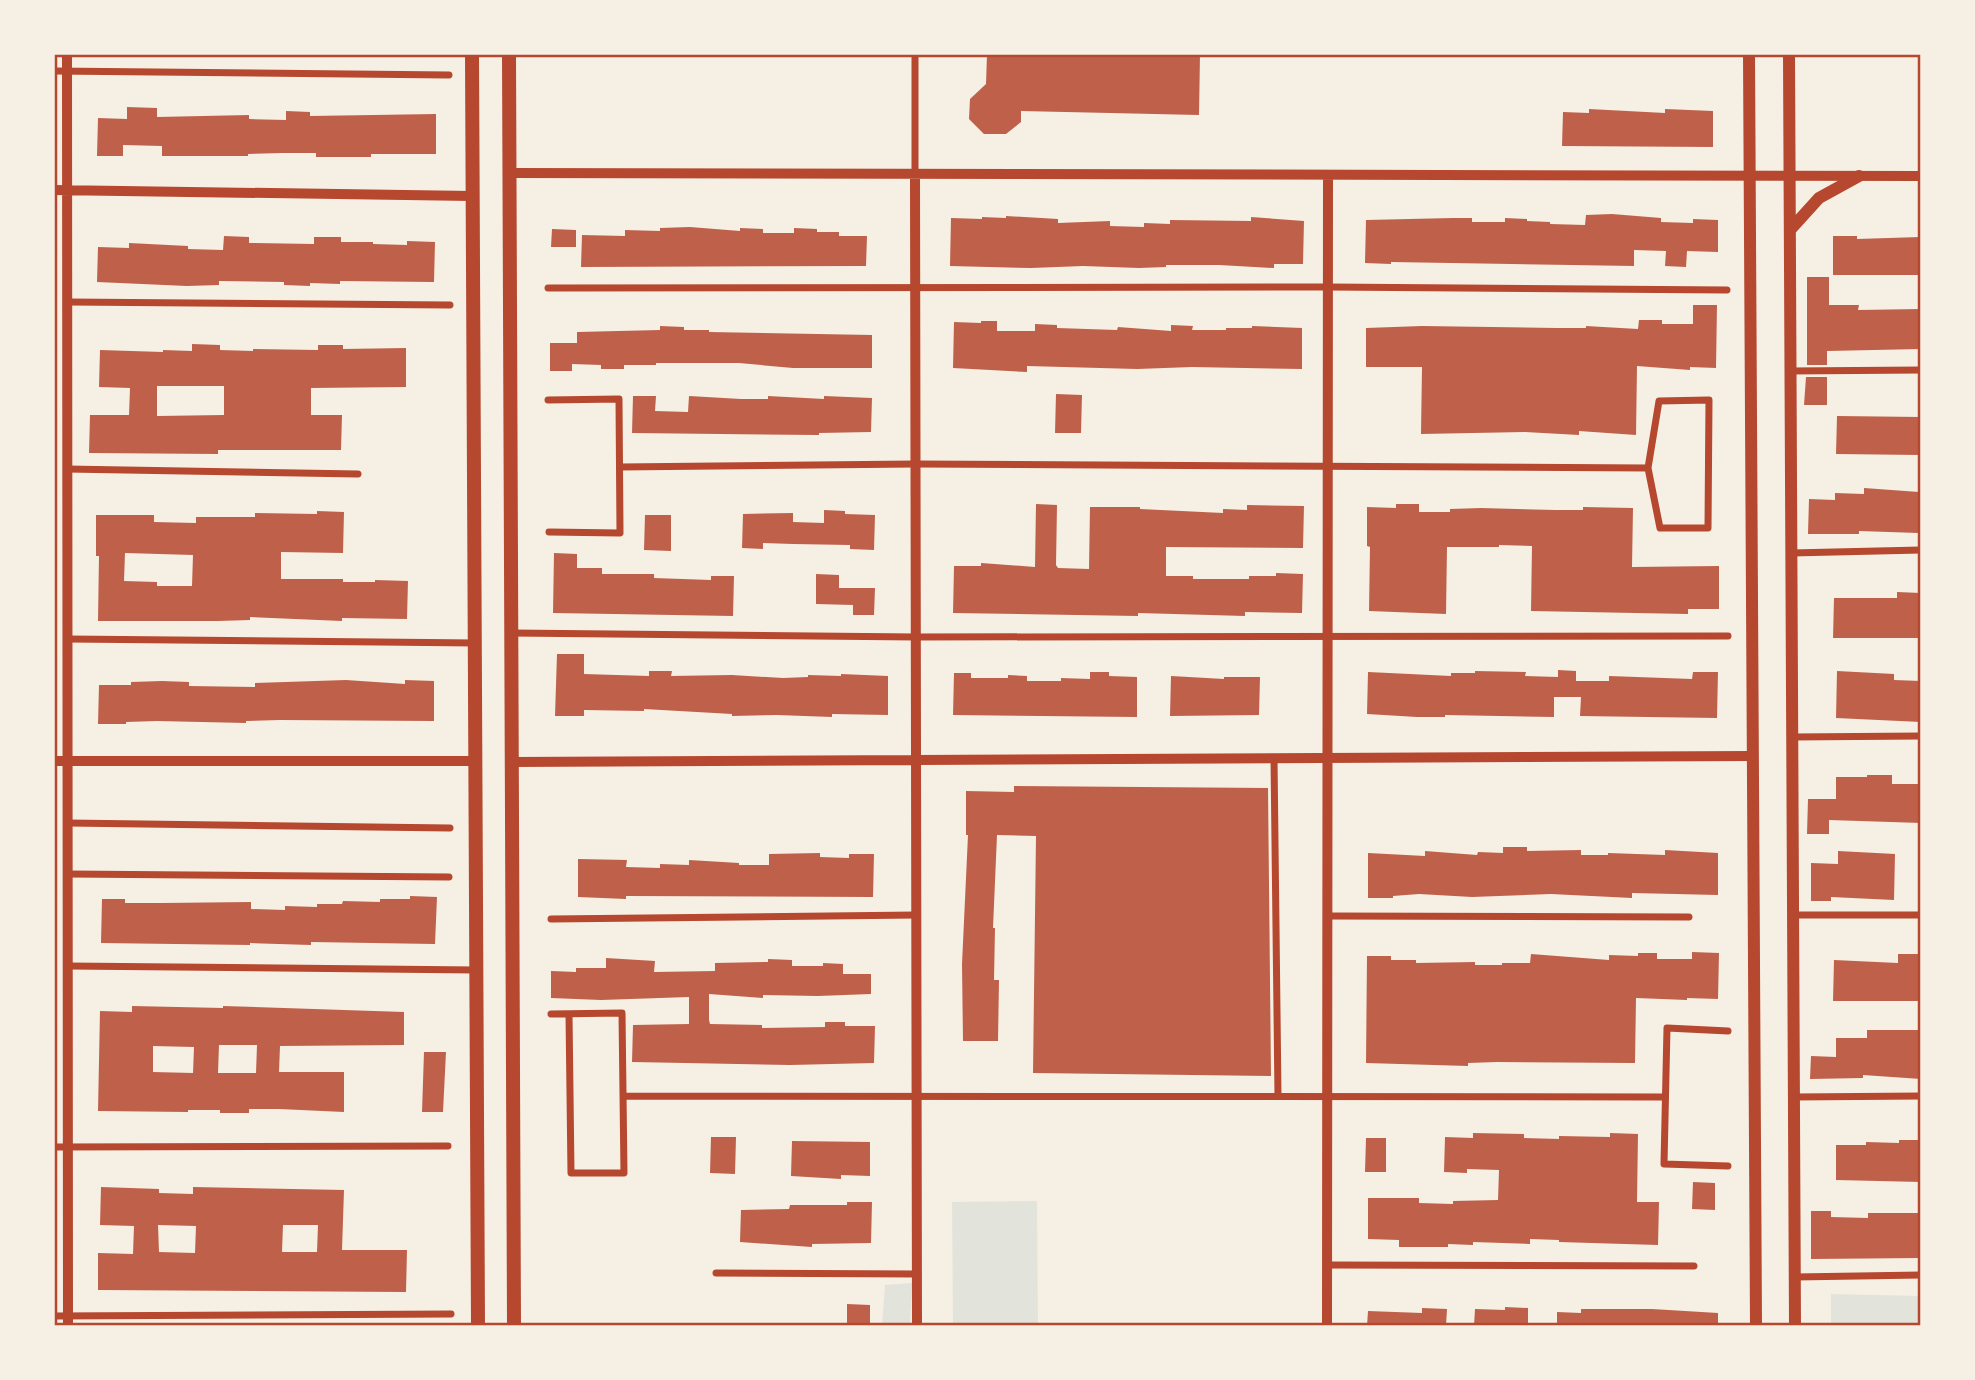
<svg xmlns="http://www.w3.org/2000/svg" width="1975" height="1380" viewBox="0 0 1975 1380" font-family="'Roboto Condensed',sans-serif">
<style>
.green{fill:#e2e4dc}
.building{fill:#bf614a;fill-rule:evenodd}
.lines{fill:none;stroke-linecap:round;stroke-linejoin:round}
.minor{stroke:#b5482f;stroke-width:7}
.tertiary{stroke:#b5482f;stroke-width:10}
.secondary{stroke:#b5482f;stroke-width:12}
.primary{stroke:#b5482f;stroke-width:14}
.neatline{fill:none;stroke:#b5482f;stroke-width:2.5}
</style>
<rect width="100%" height="100%" fill="#f6efe4"/>
<path class="green" d="M1037,1201L1038,1326H953L952,1202Z
M912,1283L910,1326H882L885,1285Z
M1831,1294L1921,1296V1326H1831Z"/>
<path class="building" d="M987,54H1200L1199,115L1021,111V122L1006,134H984L969,119L970,99L986,84Z
M127,107L157,108V117L249,115V119L286,120V111L310,112V116L436,114V154H371V157H316V153H282L248,154V156H162V146L123,145V156H97L98,118L127,119Z
M1589,109L1665,113V109L1713,111V147L1562,146L1563,112L1589,113Z
M1612,214L1661,218V222L1693,223V219L1718,220V252L1687,251L1686,267L1665,266L1666,251L1634,250V266L1391,262V264L1365,263L1366,220L1453,218H1472V222H1505V218L1527,219V221L1550,222V224L1585,225L1586,215Z
M1006,216L1058,219V223L1110,221V226L1144,227V223L1170,224V220L1251,221V217L1304,221L1303,264H1274V268L1219,265H1166V267L1139,268L1083,266L1031,268L950,266L951,218L982,219V217L1006,218Z
M690,227L740,231V228L763,229V233H794V228L817,229V232H839V236H867L866,266L581,267L582,235L625,236V230L660,231V228Z
M552,229L576,230V247H551Z
M224,236L249,237V243L314,244V237H341V242H373V244L407,245V241L435,242L434,282L340,281V284L310,283V286L284,285V282L219,281V285L187,286L97,282L98,247L129,248V243L188,246V249L223,250Z
M1833,236H1857V239L1920,237V275H1833Z
M1807,277H1829V305H1859L1858,310L1921,309V349L1827,351V365H1807Z
M1693,305H1717L1716,368L1690,367V370L1637,366L1636,435L1579,431V435L1525,432L1421,434L1422,367H1366V328L1422,326L1557,328H1586V326L1638,329L1639,320H1662V324H1693Z
M981,321H997V331H1035V324L1057,325V328L1117,330L1118,327L1171,331V325L1193,326L1192,330H1226V328H1252V326L1302,328V369L1192,367L1137,369L1027,366V372L953,368L954,322L981,323Z
M660,326L684,327V330H709V332L872,335V368H793L739,363H656V365H624V369H601V365L572,364V371H550V343H577V332L660,330Z
M192,344L220,345V350L253,351V349L318,350V345H343V349L406,348V387L311,388V415H342L341,450H218V454L89,453L90,415H129L130,388L99,387L100,350L163,352V350L192,351ZM157,386H224V415L157,416Z
M1806,377H1827V405H1804Z
M1056,394L1082,395L1081,433H1055Z
M633,396H656L655,411L688,412L689,396L741,399H768V396L824,399V396L872,398L871,432L819,433V435L632,433Z
M1837,416L1921,417L1920,455L1836,454Z
M1864,488L1919,492L1918,533L1859,531V534H1808L1809,499L1835,500V493L1864,494Z
M1036,504L1057,505L1056,565L1058,568L1089,569L1090,507H1140V509L1223,513V509L1247,510V505L1304,506L1303,548L1166,547V576H1193V579H1249V576H1276V573L1303,574L1302,613L1245,612V616L1138,613V616L953,613L954,566H981V563L1035,567Z
M1396,504H1419V512H1450V509L1481,508L1555,510H1583V507L1633,508L1632,567L1719,566V609H1688V614L1531,611L1532,546L1499,545V547H1447L1446,614L1369,611L1370,547L1367,546V507L1396,508Z
M824,510L845,511V514L875,515L874,550L850,549V545L793,544L763,543V549L742,548L743,514L793,513V522L824,523Z
M317,511L344,512L343,553L281,552V579H343V582H375V580L408,581L407,619L342,618V621L250,617V620L218,621H98L99,556H96V515H154V522L196,523V517H255V513L317,514ZM125,553L193,555L192,586H157V582L124,581Z
M645,515H671V551L644,550Z
M554,553L577,554V568H602V574H654V578L711,580V576H734L733,616L553,613Z
M816,574L839,575V588H875L874,615H853V605L816,604Z
M1897,592L1921,593V638H1833L1834,598H1897Z
M557,654H584V674L649,676V671H672L671,676L732,675L783,678L808,677V675L841,676V674L888,676V715L832,714V717L777,715L732,716V714L644,709V711L584,710V716H555Z
M1558,670L1576,671V681H1609V676L1692,679L1693,672H1718L1717,718L1580,716L1581,697H1554V717L1445,715V717H1417L1367,714L1368,672L1451,676V673H1475V671L1526,672L1525,676L1558,677Z
M1837,671L1894,674V680L1921,681V722L1836,718Z
M1090,672H1109V676L1137,677V717L953,715L954,673H971V678H1008V675L1027,676V681H1061V678L1090,679Z
M1171,676L1224,679V677H1260L1259,715L1170,716Z
M346,680L405,684V680L434,681V721L280,720L246,721V723L157,721L126,722V724H98L99,685H131V682L162,681L189,682V686L255,687V683Z
M1867,775H1892V784H1921V823L1829,820V834H1807L1808,799H1836V777H1867Z
M1014,786L1268,788L1271,1076L1033,1073L1036,836L997,835L993,928H995L994,980H999L998,1041H963L962,964L968,835H966V791L1014,792Z
M1503,847H1527V851L1581,850V855H1608V853L1665,855V850L1718,853V895L1632,893V898L1551,894L1472,897L1419,894L1393,896V898H1368V853L1425,856V851L1477,855L1478,852L1503,853Z
M1838,851L1895,854L1894,900L1831,897V901H1811V863L1838,864Z
M820,853V857L849,858V854H874L873,897L626,896V899L578,897V859L627,860L626,867L660,868V864L689,865V860L739,863V865H769V854Z
M410,896L437,897L435,944L311,942V945L250,943V945L101,943L102,899H125V903H162L251,902V909L285,910V906L317,907V904H342L343,901L380,902V899H410Z
M1692,952L1719,953L1718,999L1687,998V1000L1636,998L1635,1063L1497,1062L1468,1063V1066L1366,1063L1367,956H1391V960H1416V963L1475,962V965H1502V963H1530L1531,954L1609,960V955L1638,956V953H1657V959H1692Z
M1898,954H1921V1001H1833L1834,960L1898,963Z
M606,958L655,961L654,972L715,971V963L768,962V959L792,960V966H823V963L843,964V974H871V994L818,996L763,995V998L709,994V1020L710,1024L762,1025V1028L825,1027V1022H845V1026H875L874,1063L790,1065L632,1062L633,1025L689,1024V997L601,1000L551,998V971L576,972V968H606Z
M132,1006L223,1008V1006L404,1012V1045L280,1046L279,1072H344V1112L279,1109H249V1113H220V1110H188V1112L98,1111L100,1011L132,1012ZM219,1045H257L256,1073H218ZM153,1046L194,1047L193,1073L153,1072Z
M1867,1030H1921V1079L1863,1075V1078L1810,1079L1811,1056L1836,1057V1038H1867Z
M424,1052H446L443,1112H422Z
M1473,1133L1524,1134V1138L1559,1139V1136L1610,1137V1133L1638,1134L1637,1202H1659L1658,1245L1559,1242V1240L1530,1239V1244L1473,1242V1245L1448,1244V1247H1399V1240L1368,1239V1198H1419V1203L1453,1204V1201L1498,1200L1499,1170L1467,1169V1173L1444,1172L1445,1137L1473,1138Z
M711,1137H736L735,1174L710,1173Z
M1366,1138H1386V1172H1365Z
M1899,1140H1921V1182L1836,1180V1145H1866V1142L1899,1143Z
M792,1141L870,1142V1176L841,1175V1179L791,1176Z
M1693,1182L1715,1183V1210L1692,1209Z
M101,1187L159,1189V1193L193,1194V1187L344,1190L342,1250H407L406,1292L98,1290V1253L133,1254L134,1226L100,1225ZM158,1225L196,1226L195,1253L159,1252ZM283,1225H318L317,1252H282Z
M847,1202H872L871,1243L812,1244V1247L740,1242L741,1210L789,1209L790,1205H847Z
M1811,1211H1831V1217L1868,1218V1213H1921V1258L1811,1259Z
M847,1304L870,1305V1326H847Z
M1505,1307L1528,1308V1326H1474L1475,1309L1505,1310Z
M1422,1308L1447,1309L1446,1326H1367L1368,1311L1422,1313Z
M1581,1309H1652L1718,1313V1326H1557V1312L1581,1313Z"/>
<g class="lines">
<path class="minor" d="M54,71L449,75
M915,174V54
M548,288L1328,287L1727,290
M68,302L450,305
M1790,371L1921,370
M548,400L619,399L620,533L549,532
M1709,400L1708,528H1660L1648,468L1659,401Z
M620,467L915,464L1648,468
M67,469L358,474
M1791,553L1921,550
M511,633L916,637L1728,636
M68,639L476,643
M1792,737L1921,736
M1274,758L1278,1096
M68,823L450,828
M68,874L449,877
M1793,915H1921
M1327,916L1689,917
M551,919L916,915
M68,966L476,970
M551,1014L622,1013L624,1173H571L569,1014
M624,1096L1665,1097
M1794,1097L1921,1096
M54,1147L448,1146
M1728,1166L1664,1164L1667,1028L1728,1031
M1327,1265L1694,1266
M716,1273L917,1274
M1795,1277L1921,1275
M54,1316L451,1314"/>
<path class="tertiary" d="M67,54L68,1326
M510,173L1921,176
M915,174L917,1326
M54,190L472,196
M54,761H476
M512,762L1753,756
M1327,1326L1328,175"/>
<path class="secondary" d="M1749,54L1756,1326
M1789,54L1795,1326
M1790,230L1819,198L1859,176"/>
<path class="primary" d="M472,54L478,1326
M509,54L514,1326"/>
</g>
<rect width="1975" height="1380" fill="none" stroke="#f6efe4" stroke-width="112"/>
<rect x="56" y="56" width="1863" height="1268" class="neatline"/>
</svg>
